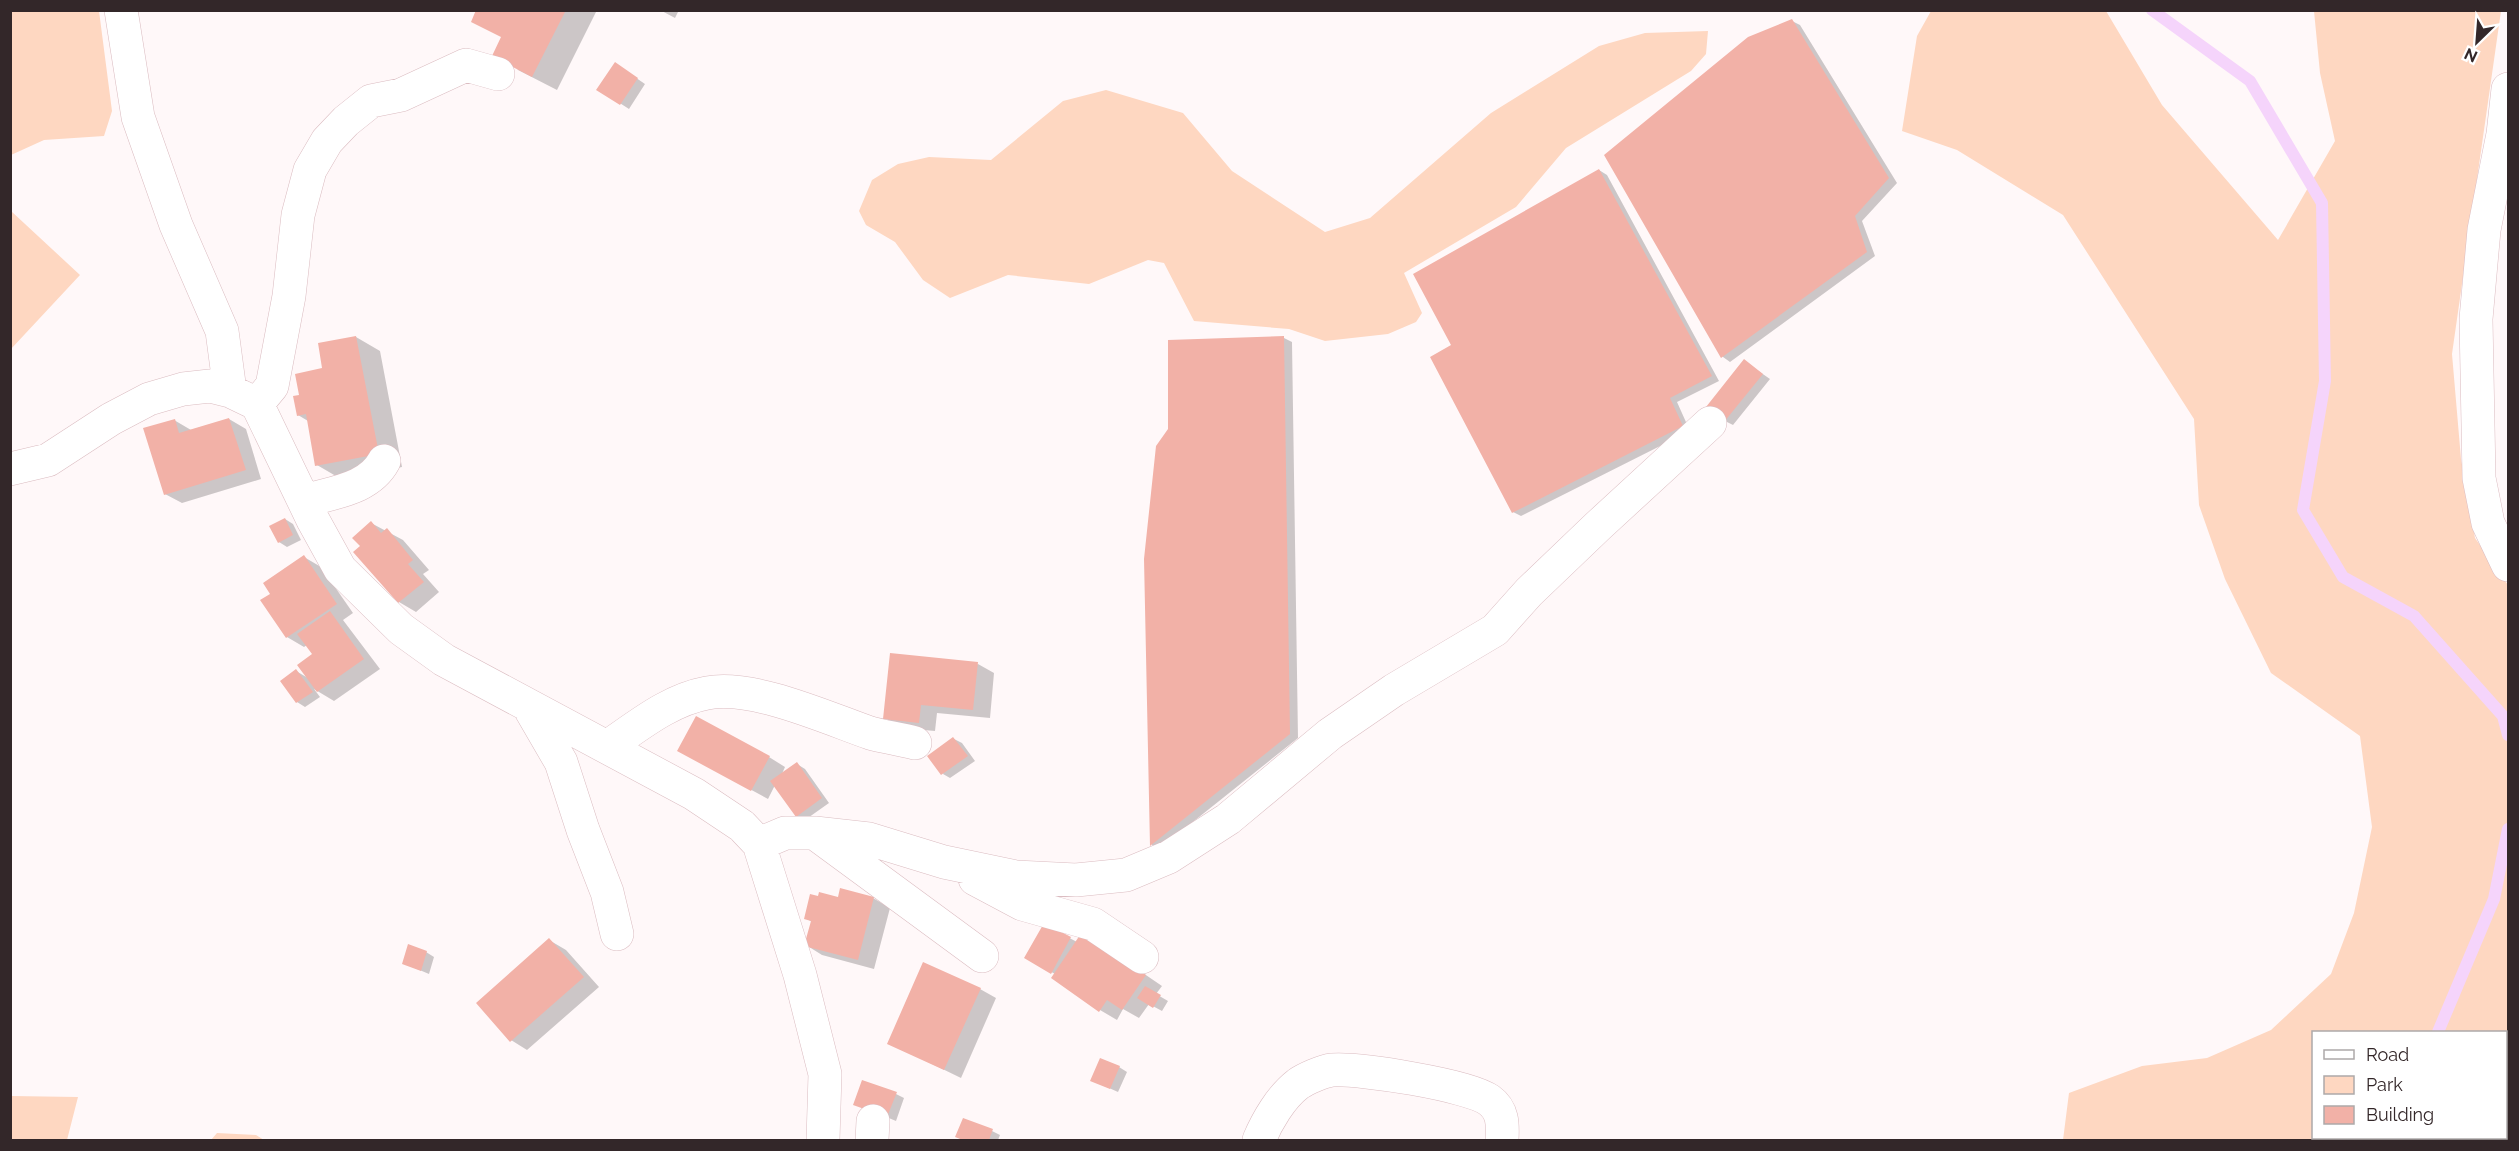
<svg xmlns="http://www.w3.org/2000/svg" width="2519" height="1151" viewBox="0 0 2519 1151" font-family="Raleway,sans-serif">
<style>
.green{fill:#fed7c1;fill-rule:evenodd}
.shadow{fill:#0003}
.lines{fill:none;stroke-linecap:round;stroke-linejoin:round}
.stream{stroke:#f5d4fb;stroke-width:12}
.building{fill:#f2b1a7}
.minor-casing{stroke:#dbbcc1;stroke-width:34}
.minor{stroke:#fff;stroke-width:33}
</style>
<rect width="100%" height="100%" fill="#fff8f9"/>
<path class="green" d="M11,10L99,11L112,111L104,136L44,140L11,155Z
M1931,11H2106L2162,105L2278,240L2335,141L2320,73L2314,11H2501L2452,354L2461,459L2475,538L2508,585V1140H2063L2069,1093L2142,1066L2207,1058L2271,1030L2331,974L2354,913L2372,827L2360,736L2271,673L2225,579L2199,505L2194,419L2063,215L1957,150L1902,131L1917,36ZM2314,1032H2506V1138H2314Z
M1708,31L1706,54L1691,71L1566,148L1516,207L1404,273L1422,313L1416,322L1388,334L1325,341L1289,329L1194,321L1164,263L1148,260L1089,284L1008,275L950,298L923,280L895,242L866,225L859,211L872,180L898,164L929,157L991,160L1063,101L1106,90L1183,113L1232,171L1325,232L1370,218L1491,113L1599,46L1645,33Z
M11,211L80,275L11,349H10Z
M11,1096L78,1097L67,1140H11Z
M217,1133L256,1135L264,1140H211Z"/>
<path class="shadow" d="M478,10H597L557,90L518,70L503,38Z
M660,10H679L675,18Z
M1792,21L1800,25L1897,183L1862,221L1875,256L1730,362L1723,357L1606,156Z
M623,69L645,84L629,109L598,89Z
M1599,170L1607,175L1719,381L1677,402L1690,431L1521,516L1513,512L1453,346Z
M356,337L380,351L402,467L341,479L317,465L308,421L298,415L301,396Z
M1284,338L1292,342L1298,738L1159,849L1152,845L1146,559L1169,429V342Z
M1744,361L1770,379L1733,425L1725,421Z
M229,419L246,429L261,479L182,503L165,494L174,420L191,430Z
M285,519L293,524L301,540L287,547L279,542Z
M371,523L403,540L429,570L423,574L439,592L416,612L399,602L362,546Z
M304,557L321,567L353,613L343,620L380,669L334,701L314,689L320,697L305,707L297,702L282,681L296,671L308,678L314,655L307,645L304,647L287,637L273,594Z
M978,664L994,673L990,718L937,713L935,731L901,728L885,718Z
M954,739L962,743L975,761L950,778L943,774Z
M769,757L785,767L781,776L797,764L805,769L829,803L805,820L797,816L775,785L768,799L696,760Z
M873,898L890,908L874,969L822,955L806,945L812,922L806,918L839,899Z
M1045,925L1077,942L1099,943L1162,986L1156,994L1168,1001L1162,1011L1149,1004L1139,1018L1123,1009L1117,1020L1100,1010L1055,974L1026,958Z
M549,940L566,950L599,987L527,1050L511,1040Z
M426,952L434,957L429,974L403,963Z
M980,989L996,998L961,1078L889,1043Z
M1119,1067L1127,1072L1118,1092L1100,1084Z
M896,1094L904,1098L896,1121L855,1104Z
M992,1131L1000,1135L998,1140H963L957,1137Z"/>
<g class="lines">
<path class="stream" d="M2152,10L2250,81L2322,203L2325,381L2303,510L2343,577L2414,616L2503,716L2508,735
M2438,1032L2494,899L2508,829
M2393,1140L2394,1138"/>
</g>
<path class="building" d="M476,10H566L532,77L492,56L501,37L471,22Z
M1792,19L1889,178L1855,216L1867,252L1721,358L1604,155L1748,37Z
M615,62L638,78L620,105L596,90Z
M1599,169L1712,376L1670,398L1683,426L1512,513L1430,357L1451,345L1413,274Z
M356,336L379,454L315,466L306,414L297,416L293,396L299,395L295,374L322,368L318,343Z
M1284,336L1290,734L1150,846L1144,559L1156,446L1168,429V340Z
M1744,359L1763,374L1724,422L1706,407Z
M229,418L246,470L164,495L143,428L175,419L179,433Z
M285,518L293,535L278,543L269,526Z
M371,521L381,533L387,528L413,560L408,564L424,582L398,603L353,552L360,546L352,538Z
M304,555L337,604L286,638L260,600L270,594L263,583Z
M330,611L364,659L317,692L297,665L312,654L297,634Z
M890,653L978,662L973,710L921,705L919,723L883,719Z
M296,669L313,692L296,703L280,681Z
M696,716L770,756L751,791L677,751Z
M953,737L968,756L941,775L927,756Z
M797,762L822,798L796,817L770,781Z
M840,888L874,897L858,960L804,946L811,921L804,919L810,894L818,896L819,892L838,897Z
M1044,923L1071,937L1051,974L1024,958Z
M1082,932L1146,975L1122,1010L1107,1000L1099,1012L1051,978Z
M549,938L584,977L510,1042L476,1003Z
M408,944L427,951L421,971L402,964Z
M923,962L981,988L944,1070L887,1044Z
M1145,986L1161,995L1153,1008L1137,998Z
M1100,1058L1120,1066L1110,1089L1090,1081Z
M862,1080L897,1092L887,1117L853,1105Z
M963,1118L993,1129L989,1140H963L955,1137Z"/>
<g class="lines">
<g class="minor-casing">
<path id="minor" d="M121,10L138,117L176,225L222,331L230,391
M2508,89L2503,134L2484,230L2476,319L2479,478L2488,523L2508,565
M257,404L272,386L289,296L298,215L310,170L327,141L346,121L371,101L401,95L466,65L498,74
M10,469L48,460L111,419L149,399L183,389L210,386L230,391L257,404L313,520L340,569L401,629L444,660L694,794L742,826L759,844L800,975L825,1074L823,1140
M305,501C334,492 369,489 384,461
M529,707L561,762L583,830L607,892L617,934
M607,747C638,726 669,700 707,693C752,684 827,718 870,733C885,737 900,739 915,743
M816,834L982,956
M759,844L785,833H815L869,839L944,862L1016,877L1076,880L1126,875L1169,857L1228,819L1330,734L1394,690L1495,630L1529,592L1598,526L1710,423
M975,879L1022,904L1093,924L1142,957
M872,1140L873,1121
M1259,1140C1267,1121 1281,1097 1298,1084C1305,1079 1323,1071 1332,1070C1359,1068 1468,1085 1489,1100C1503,1110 1503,1124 1502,1140"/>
</g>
<use href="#minor" class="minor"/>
</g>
<rect width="2519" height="1151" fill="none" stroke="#332729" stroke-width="24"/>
<rect x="2312" y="1031" width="195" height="108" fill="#ffffff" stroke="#ada9a9" stroke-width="1.5"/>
<rect x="2324" y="1050" width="30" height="9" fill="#ffffff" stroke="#ada9a9" stroke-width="1.5"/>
<text x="2366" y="1061" font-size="18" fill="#332729">Road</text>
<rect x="2324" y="1076" width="30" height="18" fill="#fed7c1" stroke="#ada9a9" stroke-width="1.5"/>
<text x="2366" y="1091" font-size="18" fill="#332729">Park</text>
<rect x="2324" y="1106" width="30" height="18" fill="#f2b1a7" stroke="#ada9a9" stroke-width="1.5"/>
<text x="2366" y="1121" font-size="18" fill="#332729">Building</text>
<g transform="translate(2477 42) rotate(205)" stroke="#ffffff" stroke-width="4.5" paint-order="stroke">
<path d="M0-4.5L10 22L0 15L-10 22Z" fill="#332729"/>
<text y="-9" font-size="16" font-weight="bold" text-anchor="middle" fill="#332729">N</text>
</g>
</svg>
